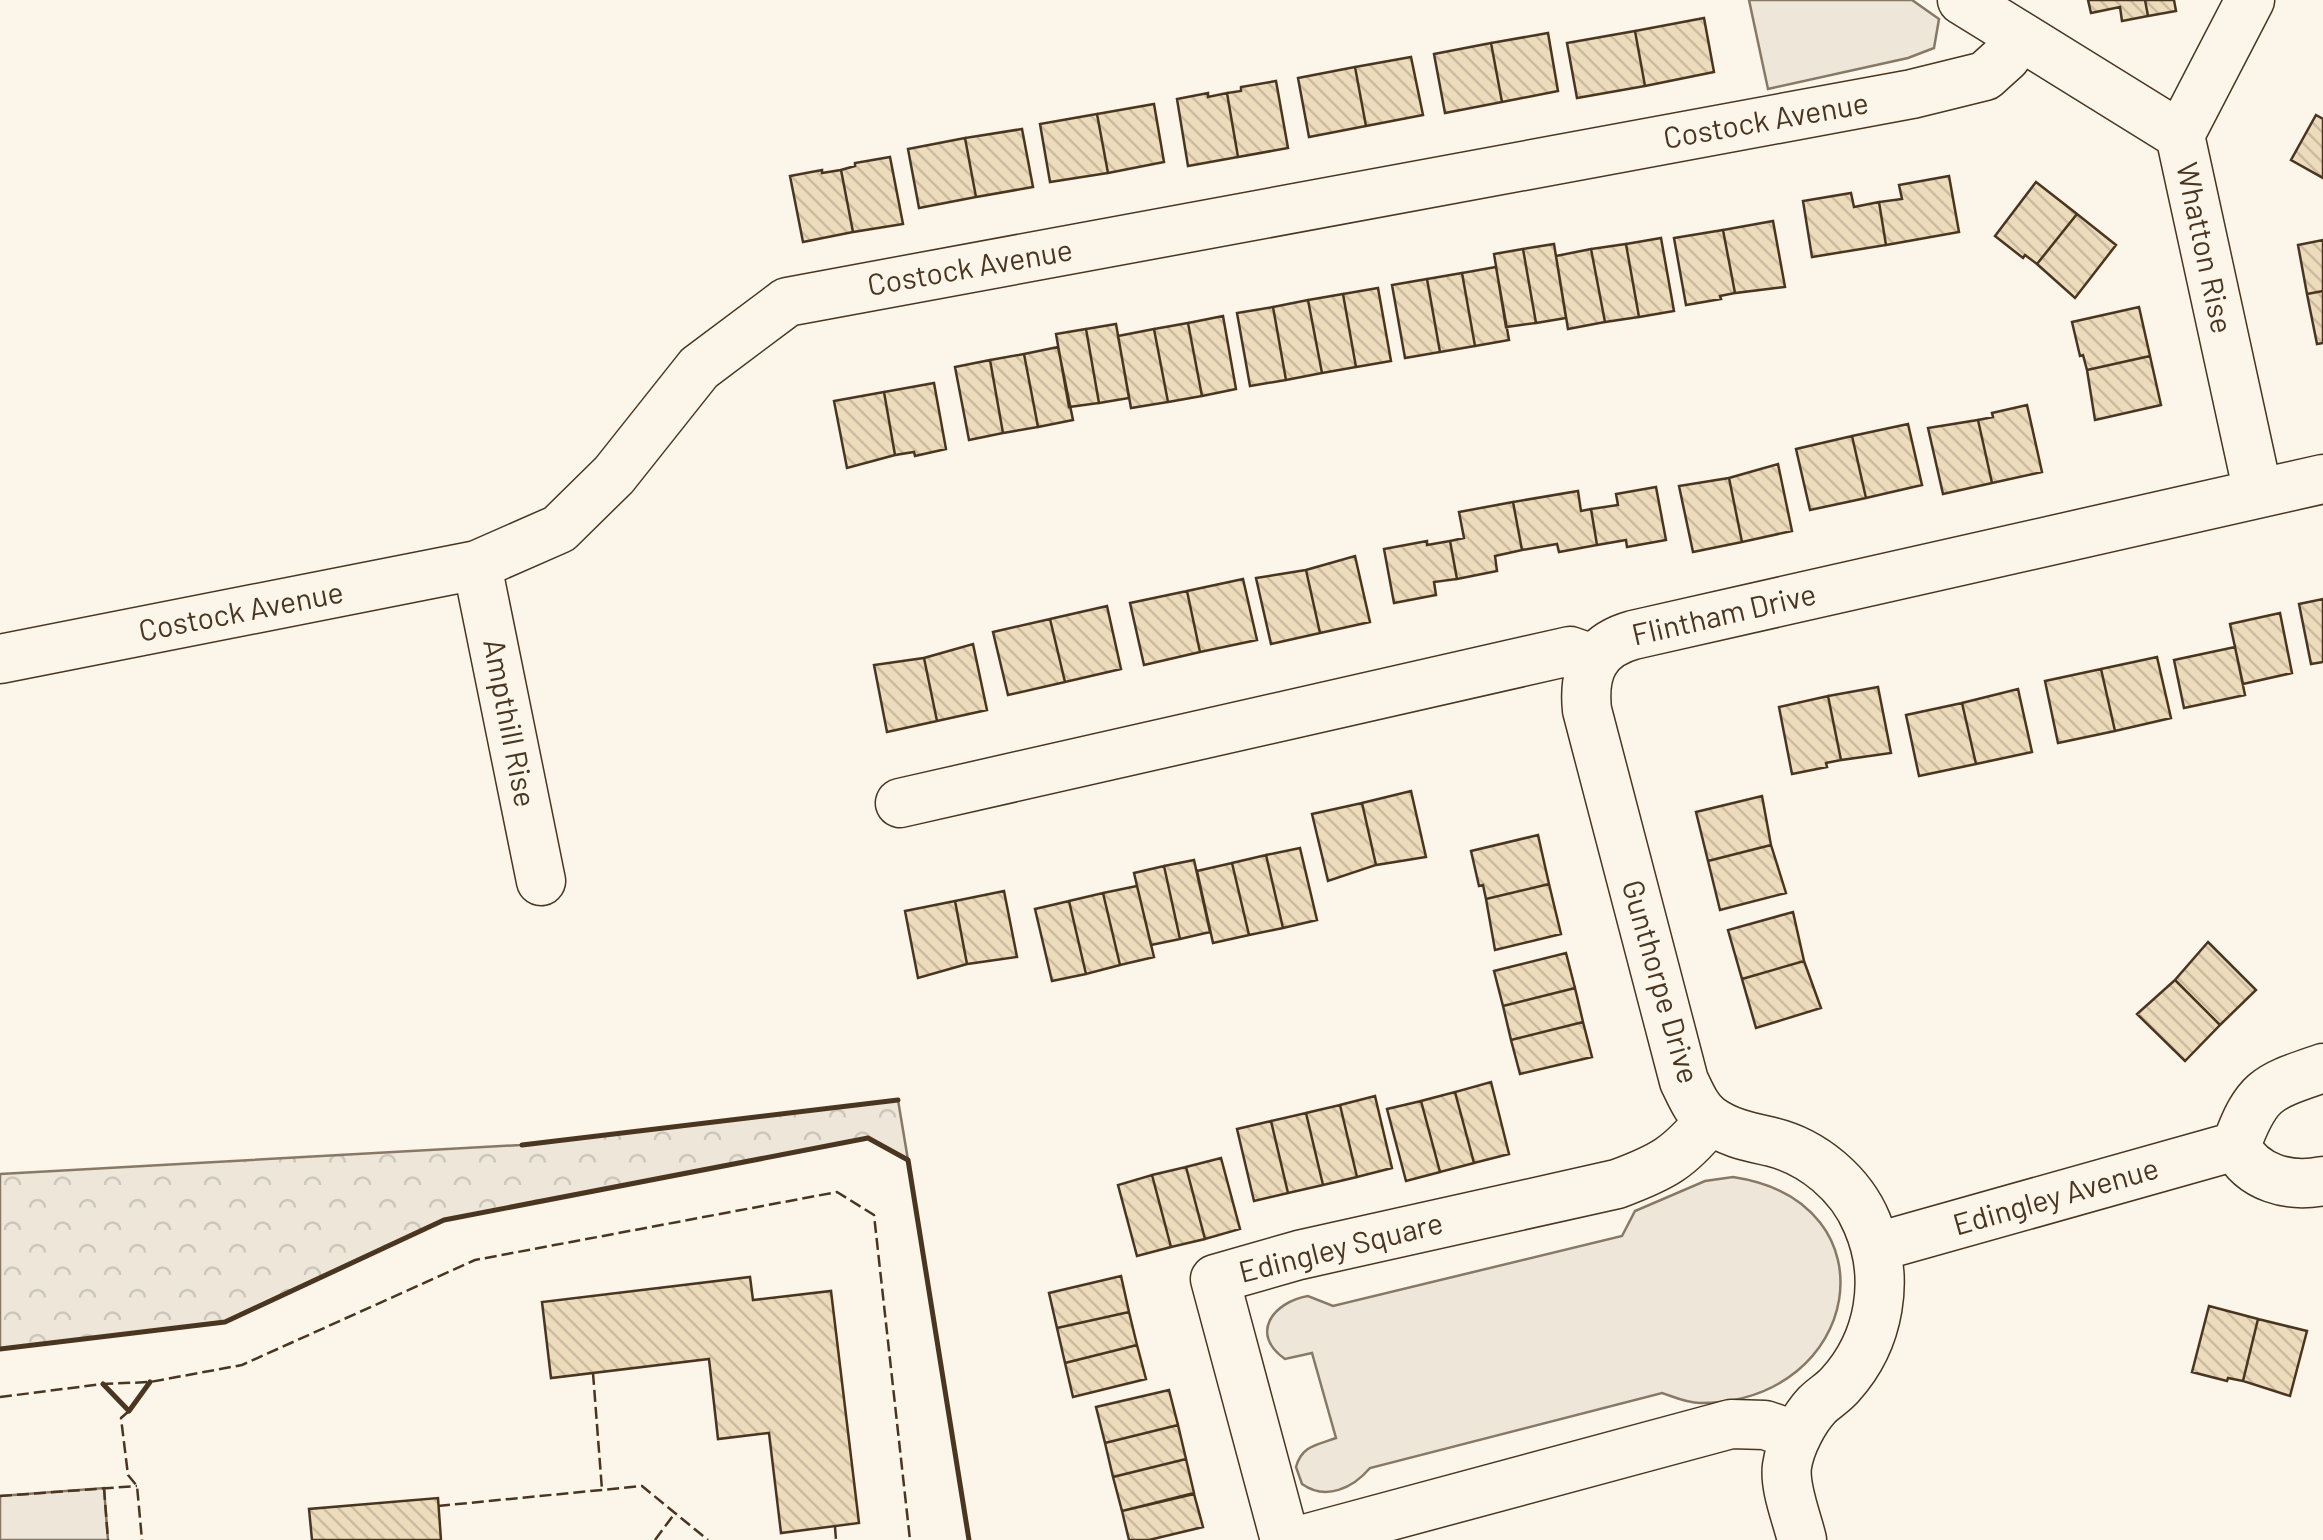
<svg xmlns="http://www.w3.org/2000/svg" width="2323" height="1540" viewBox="0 0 2323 1540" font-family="Barlow,sans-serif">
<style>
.green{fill:#ede6d9;stroke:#887966;stroke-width:2.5}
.forest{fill:url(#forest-crowns);stroke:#887966;stroke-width:2.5}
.building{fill:url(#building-back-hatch);stroke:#4a3520;stroke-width:2.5}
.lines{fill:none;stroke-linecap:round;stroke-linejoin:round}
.minor-casing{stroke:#4a3520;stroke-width:51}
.minor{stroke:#fbf6e9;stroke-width:48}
.fence{stroke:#4a3520;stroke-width:2.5;stroke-dasharray:12 5;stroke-linecap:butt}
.wall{stroke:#4a3520;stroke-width:5}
.labels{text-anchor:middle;stroke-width:8;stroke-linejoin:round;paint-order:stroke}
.street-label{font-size:30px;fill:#4a3520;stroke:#fbf6e9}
</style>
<defs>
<pattern id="forest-crowns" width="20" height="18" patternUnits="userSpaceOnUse" patternTransform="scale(2.5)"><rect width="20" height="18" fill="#ede6d9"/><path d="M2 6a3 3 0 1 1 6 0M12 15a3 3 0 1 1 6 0" fill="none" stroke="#cdc6ba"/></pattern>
<pattern id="building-back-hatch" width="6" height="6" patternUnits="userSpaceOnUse" patternTransform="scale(2.5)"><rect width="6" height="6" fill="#ecdcbc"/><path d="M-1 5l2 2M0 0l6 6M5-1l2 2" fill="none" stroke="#ccbda1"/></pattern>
</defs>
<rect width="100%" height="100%" fill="#fbf6e9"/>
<path class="green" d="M1749,0H1912L1939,19L1934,48L1908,58L1768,89Z
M1733,1177C1898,1202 1862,1403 1700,1403C1687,1403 1674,1397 1662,1393L1370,1468C1353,1488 1326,1501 1302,1484L1296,1467C1302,1445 1318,1445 1336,1438L1312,1353L1285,1359C1249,1334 1273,1302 1308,1296L1333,1306L1622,1236L1635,1211L1705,1181Z
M104,1488L108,1540H0V1496Z"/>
<path class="forest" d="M898,1100L908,1160L868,1138L444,1220L225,1322L0,1349V1174L521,1145Z"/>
<path class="building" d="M2088,0H2145L2148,16L2122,21L2120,7L2091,13Z
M2145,0H2174L2176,11L2148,16Z
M1704,18L1714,72L1645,86L1635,31Z
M1635,31L1645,86L1577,98L1567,43Z
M1548,33L1558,91L1502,102L1491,43Z
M1491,43L1502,102L1445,113L1434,54Z
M1411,57L1423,115L1366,126L1355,67Z
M1355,67L1366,126L1309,137L1298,78Z
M1276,81L1288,148L1238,157L1227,93L1241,91V87Z
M1208,93V97L1227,93L1238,157L1188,166L1177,99Z
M1154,104L1164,162L1108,173L1097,114Z
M1097,114L1108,173L1050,182L1040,124Z
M2316,115L2323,119V178L2291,160Z
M1022,129L1033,187L976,197L965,138Z
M965,138L976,197L919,208L908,149Z
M890,157L903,224L853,232L841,170L855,166V163Z
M822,170V173L841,170L853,232L803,242L790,176Z
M1949,176L1959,232L1886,245L1879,202L1902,199L1899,185Z
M2036,182L2077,214L2037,264L2025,255L2023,258L1995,236Z
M1851,193L1854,207L1879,202L1886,245L1812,257L1803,201Z
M2077,214L2116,245L2075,298L2037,264Z
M1773,221L1785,287L1735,293L1723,230Z
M1723,230L1735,293L1720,296L1721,299L1686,305L1674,238Z
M1661,238L1674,311L1639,317L1626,244Z
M2323,240V291L2307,294L2298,245Z
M1554,244L1566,318L1536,323L1523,249Z
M1626,244L1639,317L1605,322L1591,249Z
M1523,249L1536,323L1506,327L1494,254Z
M1591,249L1605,322L1568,329L1556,256Z
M1496,267L1509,340L1475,346L1462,273Z
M1462,273L1475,346L1440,352L1427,279Z
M1427,279L1440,352L1405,358L1392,285Z
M1378,288L1391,361L1356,367L1343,294Z
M2323,291V343L2317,344L2307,294Z
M1343,294L1356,367L1322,373L1308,300Z
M1308,300L1322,373L1286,380L1273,307Z
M1273,307L1286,380L1250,386L1237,313Z
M2139,307L2150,356L2087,370L2083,355L2080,356L2072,322Z
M1223,316L1236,389L1202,396L1188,323Z
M1188,323L1202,396L1168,402L1154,329Z
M1116,324L1129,398L1099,403L1086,329Z
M1086,329L1099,403L1069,407L1056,334Z
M1154,329L1168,402L1131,408L1118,336Z
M1058,347L1073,420L1038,427L1024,354Z
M1024,354L1038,427L1003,433L990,360Z
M2150,356L2161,405L2095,420L2087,370Z
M990,360L1003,433L969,440L955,367Z
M934,383L946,449L915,456L914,452L895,455L884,392Z
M884,392L895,455L847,468L834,401Z
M2027,405L2042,472L1992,483L1978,420L1993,417L1992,413Z
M1978,420L1992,483L1943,494L1928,428Z
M1908,424L1922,485L1866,498L1852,436Z
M1852,436L1866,498L1810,510L1796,449Z
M1778,464L1792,531L1742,542L1729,478Z
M1729,478L1742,542L1693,552L1679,486Z
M1656,487L1666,540L1627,547L1626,540L1597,545L1591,509L1618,505L1616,494Z
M1578,491L1581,511L1591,509L1597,545L1559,552L1557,544L1522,550L1513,502Z
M1513,502L1522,550L1495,556L1497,571L1457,579L1450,541L1464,538L1459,512Z
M1427,541V545L1450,541L1457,579L1434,582L1436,595L1394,603L1384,549Z
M1355,556L1370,622L1320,633L1306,570Z
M1306,570L1320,633L1271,644L1256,578Z
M1243,579L1257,640L1200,652L1187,591Z
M1187,591L1200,652L1144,665L1130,603Z
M2323,599V662L2311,664L2299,604Z
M1107,606L1121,669L1065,682L1050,619Z
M2280,613L2292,673L2243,684L2230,624Z
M1050,619L1065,682L1008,695L993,632Z
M973,644L987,710L937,721L924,658Z
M2235,647L2245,695L2184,708L2174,660Z
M2157,657L2171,718L2115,731L2101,669Z
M924,658L937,721L887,732L874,665Z
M2101,669L2115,731L2058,743L2045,681Z
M1878,687L1891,753L1841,760L1828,696Z
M2018,689L2032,752L1976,764L1962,703Z
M1828,696L1841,760L1826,763L1827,767L1792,774L1779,707Z
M1962,703L1976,764L1919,776L1906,715Z
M1411,791L1426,857L1376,865L1362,803Z
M1762,796L1771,845L1708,861L1696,812Z
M1362,803L1376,865L1328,881L1312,814Z
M1538,835L1549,884L1486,899L1483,885L1479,886L1471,851Z
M1771,845L1786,893L1720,910L1708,861Z
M1300,848L1317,920L1283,928L1266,855Z
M1266,855L1283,928L1249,935L1232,863Z
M1194,860L1210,932L1180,939L1164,866Z
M1232,863L1249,935L1213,943L1197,871Z
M1164,866L1180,939L1151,945L1134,873Z
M1549,884L1561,934L1495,950L1486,899Z
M1137,886L1154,957L1120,965L1103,893Z
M1004,891L1017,957L967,964L955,901Z
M1103,893L1120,965L1086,974L1069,901Z
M955,901L967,964L918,978L905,911Z
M1069,901L1086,974L1052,981L1035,909Z
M1793,912L1804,961L1742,979L1728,930Z
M2208,942L2256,990L2220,1025L2175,980Z
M1566,953L1575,988L1503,1006L1494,971Z
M1804,961L1821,1008L1756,1028L1742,979Z
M2175,980L2220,1025L2185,1061L2137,1014Z
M1575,988L1583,1022L1511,1040L1503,1006Z
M1583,1022L1592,1057L1520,1074L1511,1040Z
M1491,1082L1509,1154L1474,1163L1455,1092Z
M1455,1092L1474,1163L1440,1172L1421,1101Z
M1375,1096L1392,1168L1357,1177L1340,1105Z
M1421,1101L1440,1172L1406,1181L1387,1109Z
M1340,1105L1357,1177L1323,1185L1306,1113Z
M1306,1113L1323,1185L1288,1193L1271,1121Z
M1271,1121L1288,1193L1254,1201L1237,1129Z
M1221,1158L1240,1229L1205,1239L1186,1167Z
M1186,1167L1205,1239L1171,1247L1152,1175Z
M1152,1175L1171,1247L1137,1256L1118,1185Z
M1121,1276L1129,1312L1057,1328L1049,1293Z
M750,1277L753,1300L831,1291L859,1523L781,1533L769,1433L718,1439L709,1359L551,1378L542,1302Z
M2209,1306L2258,1319L2243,1381L2228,1378L2227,1381L2192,1372Z
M1129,1312L1137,1345L1065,1363L1057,1328Z
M2258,1319L2307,1331L2290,1396L2243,1381Z
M1137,1345L1146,1379L1073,1397L1065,1363Z
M1169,1390L1178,1425L1105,1443L1096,1407Z
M1178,1425L1186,1459L1113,1477L1105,1443Z
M1186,1459L1194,1493L1122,1511L1113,1477Z
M1194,1494L1203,1527L1149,1540H1129L1122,1511Z
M438,1498L441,1540H312L309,1509Z"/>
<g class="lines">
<g class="minor-casing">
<path id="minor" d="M1962,0L2180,135L2258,493
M2180,135L2250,0
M477,565L541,881
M0,659L477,565L559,529L614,475L699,368L787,302L1912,94L1985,76L2006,57L2019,37
M900,803L1570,651L1593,659
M2323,1068C2268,1087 2257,1088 2236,1146C2252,1178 2289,1188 2323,1181
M1877,1247L2236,1146
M1285,1540L1215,1279L1299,1255L1617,1184C1663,1167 1679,1158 1710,1120
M1301,1540L1731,1424L1765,1425L1797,1436
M1802,1540C1797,1518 1784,1488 1787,1466C1790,1446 1803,1420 1817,1405C1824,1398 1833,1393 1840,1385C1880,1341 1891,1278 1867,1223C1851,1184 1813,1152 1772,1142C1750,1137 1728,1133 1709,1119C1696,1109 1691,1095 1684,1081L1587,710C1583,671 1594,646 1633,635L2323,479"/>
</g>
<use href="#minor" class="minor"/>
<path class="fence" d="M593,1373L602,1490
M0,1397L103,1384L150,1382L242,1365L475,1260L837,1192L874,1215L910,1540
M129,1411L121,1418L128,1475L137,1486L142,1540
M104,1488L108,1540
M0,1496L137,1486
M438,1506L642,1486L708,1540
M835,1527L836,1540
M655,1540L675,1513"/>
<path class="wall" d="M522,1145L898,1100
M0,1349L225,1322L444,1220L868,1138L908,1160L969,1540
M103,1384L129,1411L150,1382"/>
</g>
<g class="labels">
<g class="street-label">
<text transform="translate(1766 121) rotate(-10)" y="10">Costock Avenue</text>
<text transform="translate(2204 248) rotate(78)" y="10">Whatton Rise</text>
<text transform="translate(970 268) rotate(-10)" y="10">Costock Avenue</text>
<text transform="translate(241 612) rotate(-11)" y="10">Costock Avenue</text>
<text transform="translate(1724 615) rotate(-13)" y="10">Flintham Drive</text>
<text transform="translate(509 723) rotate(79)" y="10">Ampthill Rise</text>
<text transform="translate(1660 982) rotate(74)" y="10">Gunthorpe Drive</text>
<text transform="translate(2056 1197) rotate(-16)" y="10">Edingley Avenue</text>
<text transform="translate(1341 1248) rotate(-14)" y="10">Edingley Square</text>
</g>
</g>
</svg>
